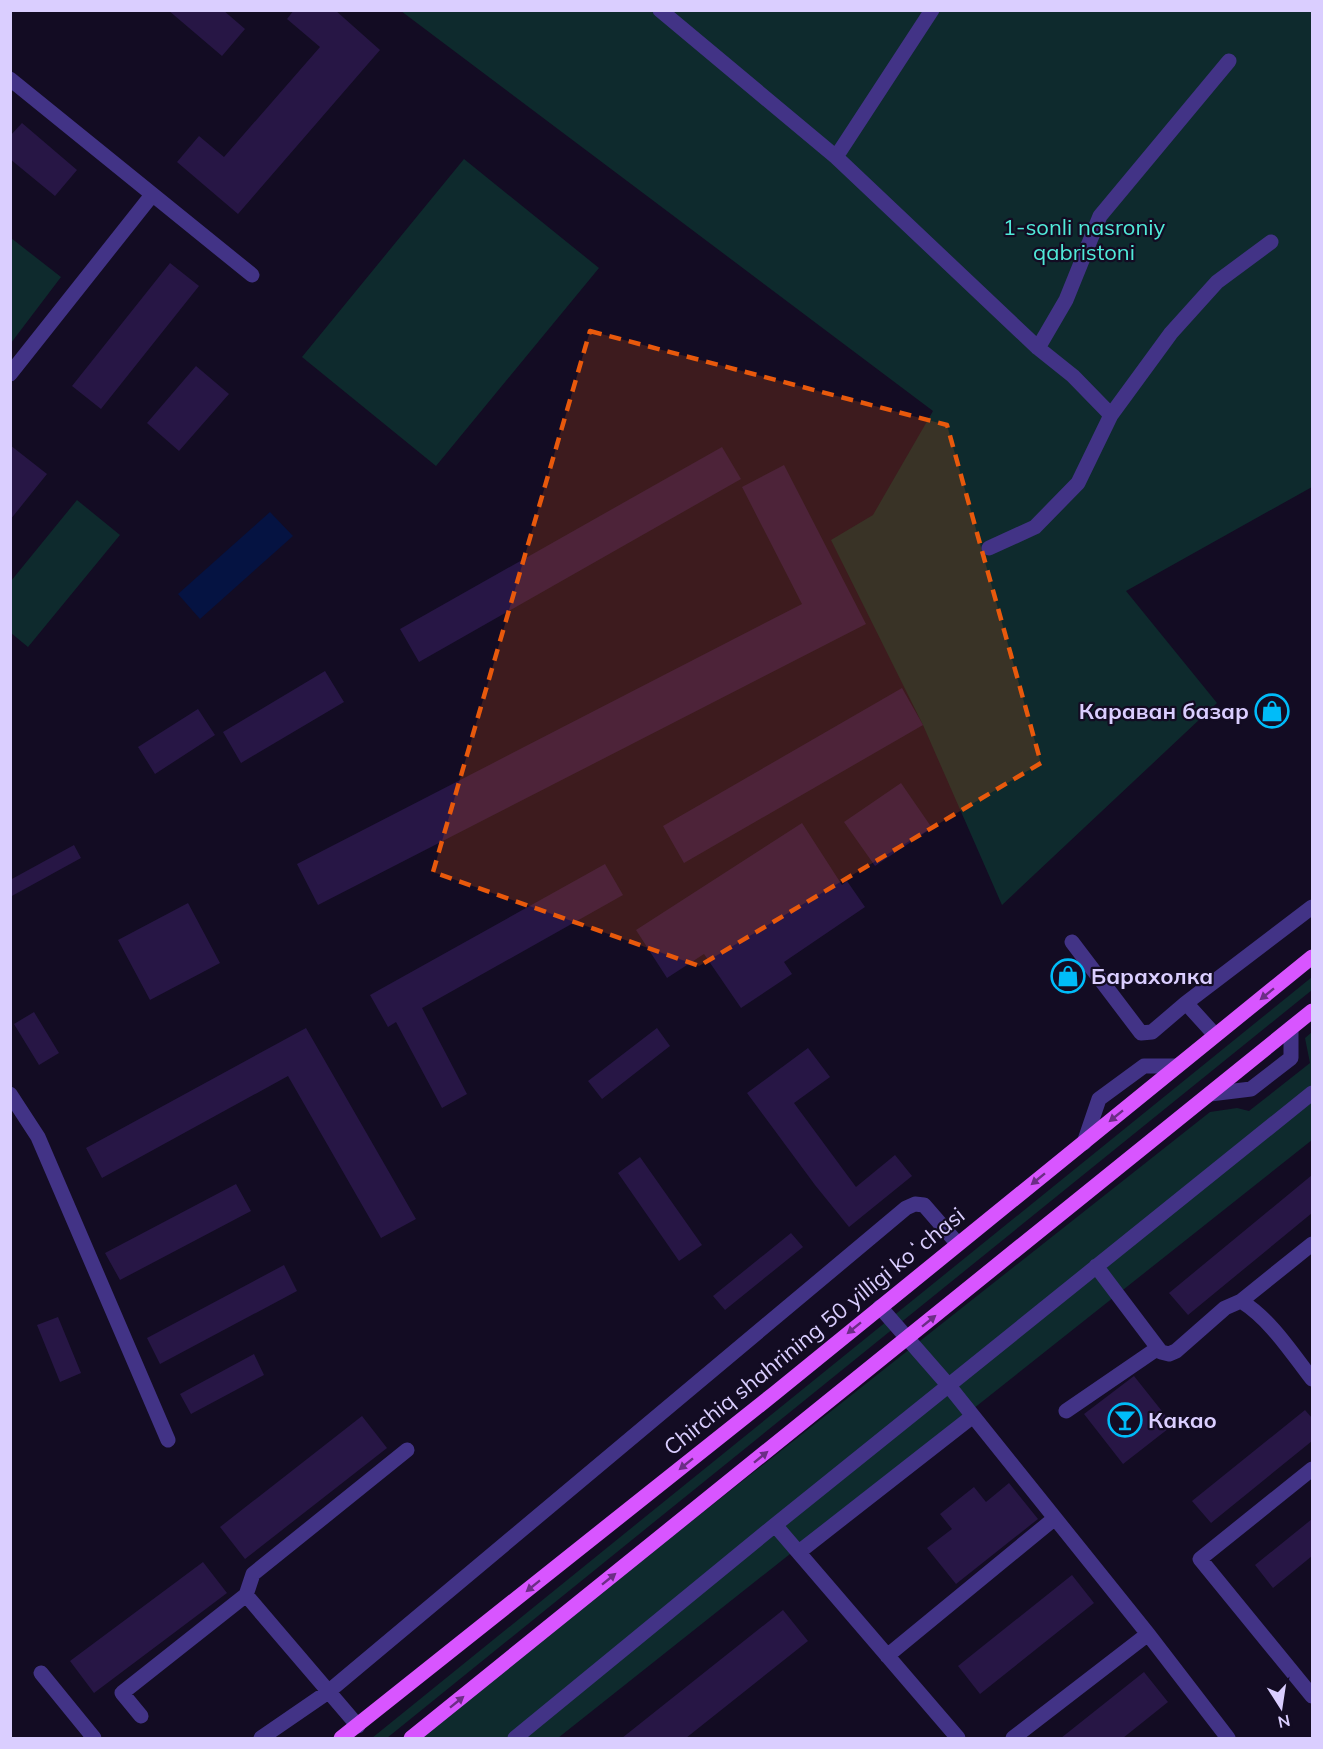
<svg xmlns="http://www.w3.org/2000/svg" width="1323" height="1749" viewBox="0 0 1323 1749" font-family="Mulish,sans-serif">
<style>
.green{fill:#0e2a2d}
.water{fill:#051342}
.building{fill:#271645}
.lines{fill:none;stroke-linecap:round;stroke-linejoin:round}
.minor{stroke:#423386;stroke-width:15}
.major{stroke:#d855ff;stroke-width:15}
.oneway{fill:#6c2d86}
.marked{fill:#e8590c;fill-opacity:0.2;stroke:#e8590c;stroke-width:4.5;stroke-dasharray:12 8;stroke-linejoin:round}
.labels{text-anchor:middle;stroke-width:4.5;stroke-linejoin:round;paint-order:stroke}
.park-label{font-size:22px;fill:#50e9d8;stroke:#130c23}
.poi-label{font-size:22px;font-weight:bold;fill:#daceff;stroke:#130c23;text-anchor:start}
.street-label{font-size:22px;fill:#daceff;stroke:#130c23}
</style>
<rect width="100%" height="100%" fill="#130c23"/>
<path class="green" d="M401,11H1312V487L1126,591L1217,703L1002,905L923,725L831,540L873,515L933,411Z
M464,159L599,268L436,466L302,357Z
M11,238L61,277L11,343H10Z
M77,500L120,535L28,647L11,633V581Z
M1312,977V990L387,1738H372Z
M1312,1032V1140L558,1738H417L1210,1112L1237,1108L1249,1111L1310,1063L1305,1038Z"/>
<path class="water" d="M270,512L293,536L200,619L178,594Z"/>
<path class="building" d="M168,10H223L245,29L222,56Z
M294,10H335L380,50L238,214L177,162L199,136L224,157L320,47L287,19Z
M22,123L77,170L55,196L10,159V136Z
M170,263L199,286L101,409L72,386Z
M196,366L229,394L179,451L147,423Z
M10,445L47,474L10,520Z
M722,447L741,479L419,662L400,629Z
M784,465L866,624L318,905L297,864L802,604L742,487Z
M325,671L344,702L241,763L223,732Z
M902,688L923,725L684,863L663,826Z
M198,709L215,735L155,774L138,747Z
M901,783L932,828L875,866L844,822Z
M802,823L842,885L847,881L865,907L784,962L792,974L741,1008L704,954L667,978L636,930Z
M74,845L81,858L10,897V880Z
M605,864L623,895L422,1008L467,1094L442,1108L396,1022L388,1027L370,995Z
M188,903L220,963L150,1000L118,940Z
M34,1012L59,1053L39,1065L14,1024Z
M306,1028L416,1219L381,1238L288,1076L102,1178L86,1148Z
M657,1028L670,1046L602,1099L588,1081Z
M808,1048L830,1077L794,1103L856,1187L895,1155L912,1176L849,1227L815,1185L747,1093Z
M640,1157L702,1245L679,1261L618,1173Z
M1312,1175V1213L1188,1315L1169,1293Z
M236,1184L251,1211L120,1280L105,1253Z
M791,1233L803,1247L725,1310L713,1296Z
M284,1265L297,1291L160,1364L147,1338Z
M58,1317L81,1373L60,1382L37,1325Z
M254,1354L264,1375L191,1414L180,1394Z
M1134,1376L1173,1425L1123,1464L1084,1414Z
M1305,1410L1312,1418V1441L1211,1523L1192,1501Z
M362,1416L387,1448L245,1559L220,1527Z
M1009,1483L1038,1519L956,1584L927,1548L952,1529L940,1514L974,1487L986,1502Z
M1312,1519V1556L1273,1588L1255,1565Z
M203,1562L227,1593L94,1693L70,1661Z
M1072,1575L1094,1603L980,1694L958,1666Z
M783,1610L808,1641L686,1738H622Z
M1144,1672L1168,1702L1123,1738H1061Z"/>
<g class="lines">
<path class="minor" d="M660,10L836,157L1038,348L1073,376L1111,415L1078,483L1035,527L989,548
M10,79L252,275
M836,157L932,10
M1038,348L1066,300L1100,216L1229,61
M10,374L152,195
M1111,415L1171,333L1217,282L1271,242
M1072,942L1141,1033L1152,1032L1186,1003
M1215,1035L1186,1003L1312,907
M10,1094L38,1137L168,1440
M1210,1094L1251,1089L1291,1058V1028
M1084,1143L1099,1099L1144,1066H1177
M1096,1266L1161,1352L1169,1354L1176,1351L1225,1308L1241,1301C1271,1320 1291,1352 1312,1379
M1241,1301L1312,1244
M880,1307L949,1386L1148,1634L1228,1738
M1066,1411L1158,1348
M1312,1469L1200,1559L1312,1696
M775,1525L958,1738
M799,1552L973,1416
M887,1656L1055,1518
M41,1673L94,1738
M141,1716L122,1693L246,1595
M358,1726L246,1595L253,1574L407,1450
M261,1738L328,1692L906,1208L915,1204L924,1205L957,1243
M515,1738L775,1525L1312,1093
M1013,1738L1148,1634"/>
<path class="major" d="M341,1738L775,1393L1312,957
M411,1738L1312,1011"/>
</g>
<defs><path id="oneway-solid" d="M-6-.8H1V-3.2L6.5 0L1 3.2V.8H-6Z" transform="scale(1.5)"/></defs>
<g class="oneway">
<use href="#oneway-solid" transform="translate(1267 994) rotate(141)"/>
<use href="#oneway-solid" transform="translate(1116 1116) rotate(141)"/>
<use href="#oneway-solid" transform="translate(1038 1179) rotate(141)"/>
<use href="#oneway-solid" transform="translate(929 1321) rotate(-39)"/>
<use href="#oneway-solid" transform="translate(854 1328) rotate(141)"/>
<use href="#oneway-solid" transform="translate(761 1457) rotate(-39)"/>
<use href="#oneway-solid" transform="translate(686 1464) rotate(141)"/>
<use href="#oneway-solid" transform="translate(609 1579) rotate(-39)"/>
<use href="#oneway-solid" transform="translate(533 1586) rotate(141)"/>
<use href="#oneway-solid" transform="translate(457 1702) rotate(-39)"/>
</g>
<path class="marked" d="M590,331L947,425L1041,763L699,966L433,872Z"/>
<defs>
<g id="shop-ring" transform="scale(1.725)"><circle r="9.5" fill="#130c23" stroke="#00bcf9" stroke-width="1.5"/><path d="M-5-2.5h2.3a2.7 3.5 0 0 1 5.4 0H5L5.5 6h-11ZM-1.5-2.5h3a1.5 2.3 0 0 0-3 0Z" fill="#00bcf9"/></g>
<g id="bar-ring" transform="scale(1.725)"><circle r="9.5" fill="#130c23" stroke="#00bcf9" stroke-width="1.5"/><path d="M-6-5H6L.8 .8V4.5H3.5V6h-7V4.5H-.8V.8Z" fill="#00bcf9"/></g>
</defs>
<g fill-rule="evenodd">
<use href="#shop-ring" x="1272" y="711"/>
<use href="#shop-ring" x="1068" y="976"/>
<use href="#bar-ring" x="1125" y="1420"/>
</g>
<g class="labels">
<g class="park-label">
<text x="1084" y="235">1-sonli nasroniy<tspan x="1084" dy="25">qabristoni</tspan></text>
</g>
<g class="poi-label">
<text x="1249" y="719" text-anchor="end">Караван базар</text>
<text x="1091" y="984">Барахолка</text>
<text x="1148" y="1428">Какао</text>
</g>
<g class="street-label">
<text transform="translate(814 1331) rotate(-39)" y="8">Chirchiq shahrining 50 yilligi koʻchasi</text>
</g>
</g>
<rect width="1323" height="1749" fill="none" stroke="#daceff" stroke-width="24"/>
<g transform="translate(1281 1707) rotate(168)" stroke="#130c23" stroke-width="4.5" paint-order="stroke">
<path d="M0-4.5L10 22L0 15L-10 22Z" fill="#daceff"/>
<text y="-9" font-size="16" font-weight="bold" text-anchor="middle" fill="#daceff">N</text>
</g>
</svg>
